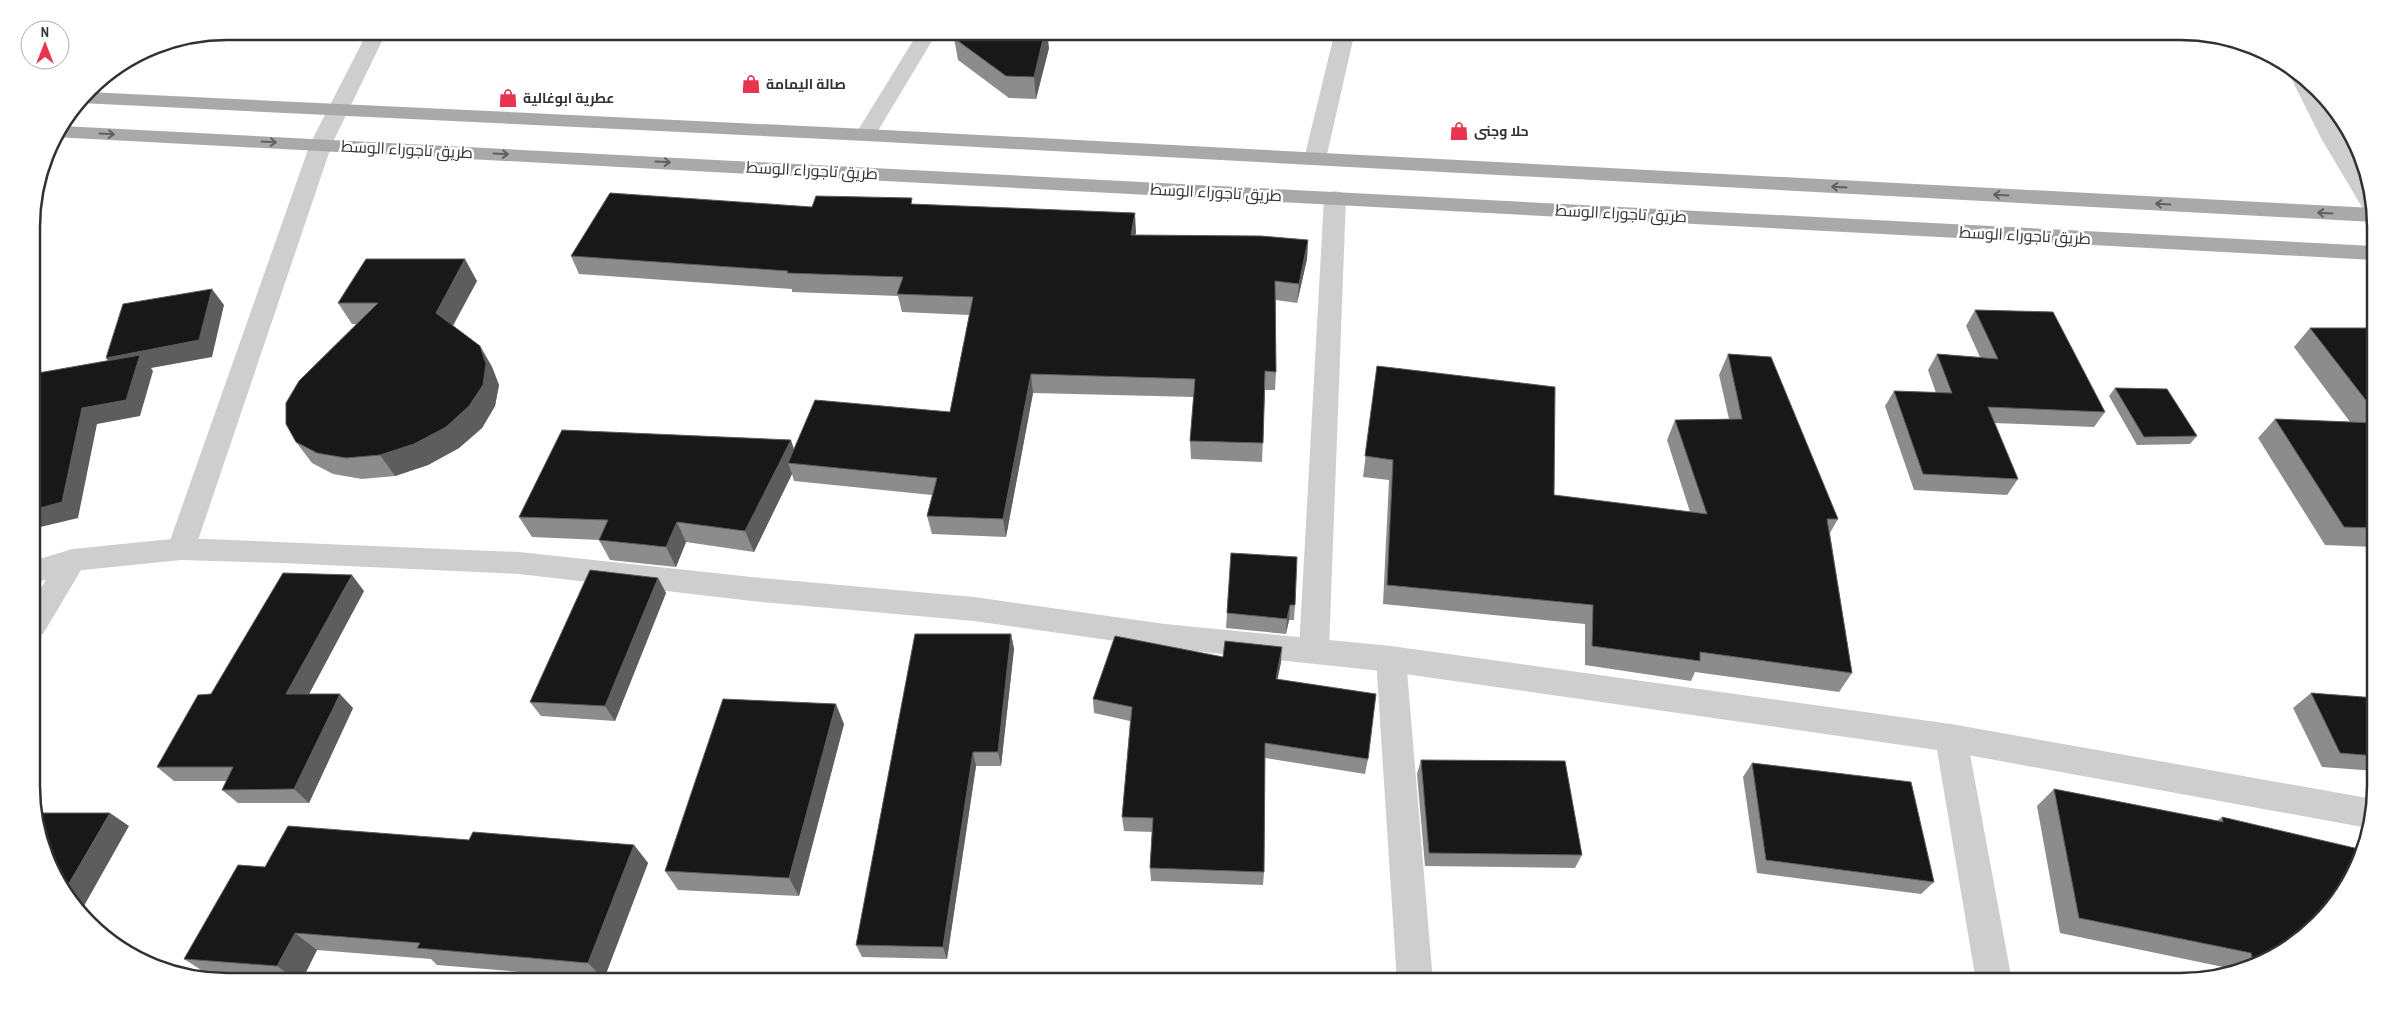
<svg xmlns="http://www.w3.org/2000/svg" width="2407" height="1013" viewBox="0 0 2407 1013" font-family="'Archivo Narrow',Cairo,sans-serif">
<style>
.lines{fill:none;stroke-linecap:round;stroke-linejoin:round}
.minor{fill:#cecece;fill-rule:evenodd}
.tertiary{fill:#cecece;fill-rule:evenodd}
.primary{fill:#a9a9a9;fill-rule:evenodd}
.wall{fill:#8c8c8c}
.shaded-wall{fill:#5d5d5d}
.building{fill:#181818;stroke:#5d5d5d}
.oneway{stroke:#616161}
.labels{text-anchor:middle;stroke-width:5;stroke-linejoin:round;paint-order:stroke}
.far-poi-label{font-size:14px;font-weight:bold;fill:#313131;stroke:#fff;text-anchor:start}
.street-label{font-size:16px;fill:#313131;stroke:#fff}
.rim{fill:none;stroke:#313131;stroke-width:2.5}
</style>
<rect width="100%" height="100%" fill="#fff"/>
<g class="lines">
<path class="minor" d="M368,31H387L332,144L195,549L191,557L181,560L171,557L167,549L310,144Z
M919,31H938L873,139L866,141L859,139L855,135Z
M1335,31H1355L1326,159L1323,164L1315,165L1307,164L1304,159Z
M2290,66L2299,71L2317,89L2369,182L2374,201V216L2366,214L2321,138L2287,70Z
M1335,191L1343,193L1346,198L1329,650L1325,659L1314,663L1303,659L1299,650L1324,198L1327,193Z
M73,549L83,552L87,560L43,634L33,637V601L63,552Z
M1391,646L1402,650L1406,659L1433,982H1397L1376,659L1380,650Z
M1951,724L1962,728L1967,738L2012,981H1976L1935,738L1940,728Z"/>
<path class="tertiary" d="M181,538L519,552L761,578L974,597L1165,624L1391,646L1951,724L2373,799L2368,828L1951,752L1391,672L1165,648L974,621L761,602L519,574L282,563L181,560L73,571L32,584V561L73,549Z"/>
<path class="primary" d="M88,92L866,129L2374,208V222L866,141L80,103Z
M62,126L2374,246V260L54,137Z"/>
</g>
<path class="wall" d="M954,38L1049,48L1036,99L1009,98L958,60Z
M913,204L1136,232L1135,235L1308,240L1307,259L1297,303L1276,300V372L1275,390H1265L1262,462L1191,459L1190,441L1194,397L1033,393L1006,537L932,534L927,516L932,495L794,481L792,474L754,552L686,542L676,567L610,560L599,540L532,537L519,517L794,449L950,412L969,315L902,312L898,296L792,292V289L579,274L571,256L812,207Z
M477,281L453,326L480,346L492,367L499,385L495,406L482,428L459,448L428,465L395,476L362,479L333,474L312,463L296,442L356,324H352L338,303Z
M1975,310L2105,412L2094,427L1994,423L2018,479L2007,495L1914,490L1885,406L1894,391L1936,393L1928,370L1937,354L1980,357L1966,326Z
M2310,328H2374L2375,547L2325,545L2258,438L2275,419L2350,422L2294,347Z
M1728,354L1838,519L1830,533L1852,673L1839,692L1695,672L1691,681L1585,665V624L1383,604L1389,480L1363,477L1377,366L1554,495L1690,512L1667,440L1675,420L1729,419L1719,375Z
M2115,388L2197,436L2190,444L2137,445L2109,396Z
M1231,553L1295,605L1294,620H1289L1286,634L1226,628Z
M658,578L666,593L615,721L541,716L530,702Z
M364,591L309,694L353,708L309,803H238L222,790L226,781H174L157,767L211,694Z
M1011,634L1014,649L1001,766H976L947,959L862,957L856,945Z
M1223,657L1281,662L1277,679L1368,759L1365,774L1265,758L1264,872L1263,885L1151,881L1150,868L1152,832L1124,831L1122,817L1130,721L1094,713L1093,699Z
M2311,693L2376,698V771L2322,767L2293,708Z
M844,724L799,896L678,890L665,871Z
M1421,760L1582,855L1575,868L1425,866L1417,774Z
M1752,763L1934,882L1921,894L1757,873L1743,777Z
M2054,789L2217,821L2222,817L2289,949L2243,971L2229,974L2228,968L2060,933L2037,806Z
M469,840L634,845L648,863L604,979L437,965L431,959L317,950L301,982H289L209,975L184,959Z"/>
<path class="shaded-wall" d="M1045,31H1047L1049,48L1036,99L1034,77Z
M1135,213L1136,232L1132,254L1131,235Z
M1308,240L1307,259L1297,303L1299,284Z
M465,259L477,281L448,334L436,313Z
M212,289L224,305L212,357L151,368L153,371L140,416L97,424L78,518L32,529V510L82,408L120,374L106,358Z
M480,346L492,367L499,385L495,406L482,428L459,448L428,465L395,476L380,455Z
M1031,374L1033,393L1006,537L1003,519Z
M791,440L798,461L788,463L792,474L754,552L745,531Z
M677,522L686,542L676,567L666,547Z
M352,575L364,591L301,709L286,694Z
M658,578L666,593L615,721L605,706Z
M1290,605L1289,620L1286,634L1287,619Z
M1011,634L1014,649L1001,766L998,752Z
M1282,647L1281,662L1275,693L1276,679Z
M340,694L353,708L309,803L294,789Z
M836,704L844,724L799,896L789,878Z
M973,752L976,766L947,959L943,947Z
M110,813L129,826L80,913L72,906L64,892Z
M634,845L648,863L604,979L588,963Z
M295,933L317,950L301,982H299L277,966Z"/>
<path class="building" d="M959,31H1045L1034,77L1006,76L954,38Z
M610,193L812,207L816,196L912,198L911,204L1135,213L1131,235L1261,236L1308,240L1299,284L1275,281L1276,372L1265,371L1263,443L1190,441L1195,379L1031,374L1003,519L927,516L937,478L788,463L815,400L950,412L973,297L897,294L903,277L787,273L788,271L571,256Z
M366,259H465L436,313L480,346L486,364L483,385L469,406L446,427L414,444L380,455L346,458L317,453L296,442L286,424V403L299,381L378,303H338Z
M212,289L199,340L106,358L123,304Z
M1975,310L2053,312L2105,412L1988,407L2018,479L1923,474L1894,391L1952,393L1937,354L1998,359Z
M2310,328H2374L2375,412Z
M1728,354L1771,357L1838,519H1827L1852,673L1700,652V661L1592,646L1593,605L1387,585L1393,460L1365,456L1377,366L1555,387L1554,495L1707,514L1675,420L1742,419Z
M140,355L126,400L82,408L62,502L32,510V390L38,373Z
M2115,388L2167,389L2197,436L2144,437Z
M2275,419L2375,423V528L2344,527Z
M562,430L791,440L745,531L677,522L666,547L599,540L608,520L519,517Z
M1231,553L1297,557L1295,605H1290L1287,619L1227,613Z
M590,570L658,578L605,706L530,702Z
M283,573L352,575L286,694H340L294,789L222,790L233,767H157L198,695L211,694Z
M915,634H1011L998,752H973L943,947L856,945Z
M1115,636L1223,657L1225,641L1282,647L1276,679L1376,694L1368,759L1265,743L1264,872L1150,868L1153,818L1122,817L1132,707L1093,699Z
M2311,693L2376,698V756L2340,753Z
M723,699L836,704L789,878L665,871Z
M1421,760L1565,761L1582,855L1429,853Z
M1752,763L1911,782L1934,882L1766,860Z
M2054,789L2223,822L2222,817L2363,850L2361,861L2335,906L2289,949L2256,965H2254L2251,953L2079,918Z
M33,813H110L64,892L46,861Z
M288,826L469,840L473,832L634,845L588,963L417,948L420,943L295,933L277,966L184,959L238,865L265,867Z"/>
<defs><path id="oneway-shaft" d="M-6 0H5M1.5-3L5.5 0L1.5 3" fill="none" stroke-width="1.6" stroke-linecap="round" stroke-linejoin="round" transform="scale(1.25)"/></defs>
<g class="oneway">
<use href="#oneway-shaft" transform="translate(107 134) rotate(3)"/>
<use href="#oneway-shaft" transform="translate(269 142) rotate(3)"/>
<use href="#oneway-shaft" transform="translate(501 154) rotate(3)"/>
<use href="#oneway-shaft" transform="translate(663 162) rotate(3)"/>
<use href="#oneway-shaft" transform="translate(1839 187) rotate(-177)"/>
<use href="#oneway-shaft" transform="translate(2001 195) rotate(-177)"/>
<use href="#oneway-shaft" transform="translate(2163 204) rotate(-177)"/>
<use href="#oneway-shaft" transform="translate(2325 213) rotate(-177)"/>
</g>
<defs>
<g id="shop-bare" transform="scale(1.5)"><path d="M-5-2.5h2.3a2.7 3.5 0 0 1 5.4 0H5L5.5 6h-11ZM-1.5-2.5h3a1.5 2.3 0 0 0-3 0Z" fill="#e73551" stroke="#fff" stroke-width="2.5" paint-order="stroke"/></g>
</defs>
<g fill-rule="evenodd">
<use href="#shop-bare" x="751" y="84"/>
<use href="#shop-bare" x="508" y="98"/>
<use href="#shop-bare" x="1459" y="131"/>
</g>
<g class="labels">
<g class="far-poi-label">
<text x="766" y="89">صالة اليمامة</text>
<text x="523" y="103">عطرية ابوغالية</text>
<text x="1474" y="136">حلا وجنى</text>
</g>
<g class="street-label">
<text transform="translate(407 149) rotate(3)" y="6">طريق تاجوراء الوسط</text>
<text transform="translate(812 170) rotate(3)" y="6">طريق تاجوراء الوسط</text>
<text transform="translate(1216 192) rotate(3)" y="6">طريق تاجوراء الوسط</text>
<text transform="translate(1621 213) rotate(3)" y="6">طريق تاجوراء الوسط</text>
<text transform="translate(2025 235) rotate(3)" y="6">طريق تاجوراء الوسط</text>
</g>
</g>
<path d="M0 0H2407V1013H0ZM227 40H2180A187 187 0 0 1 2367 227V786A187 187 0 0 1 2180 973H227A187 187 0 0 1 40 786V227A187 187 0 0 1 227 40Z" fill="#fff" fill-rule="evenodd"/>
<path class="rim" d="M227 40H2180A187 187 0 0 1 2367 227V786A187 187 0 0 1 2180 973H227A187 187 0 0 1 40 786V227A187 187 0 0 1 227 40Z"/>
<g transform="translate(45 45)"><circle r="24" fill="#ffffff" stroke="#adadad"/>
<path d="M0-4L9 19L0 12L-9 19Z" fill="#e73551"/>
<text y="-8" font-size="14" font-weight="bold" text-anchor="middle" fill="#313131">N</text>
</g>
</svg>
